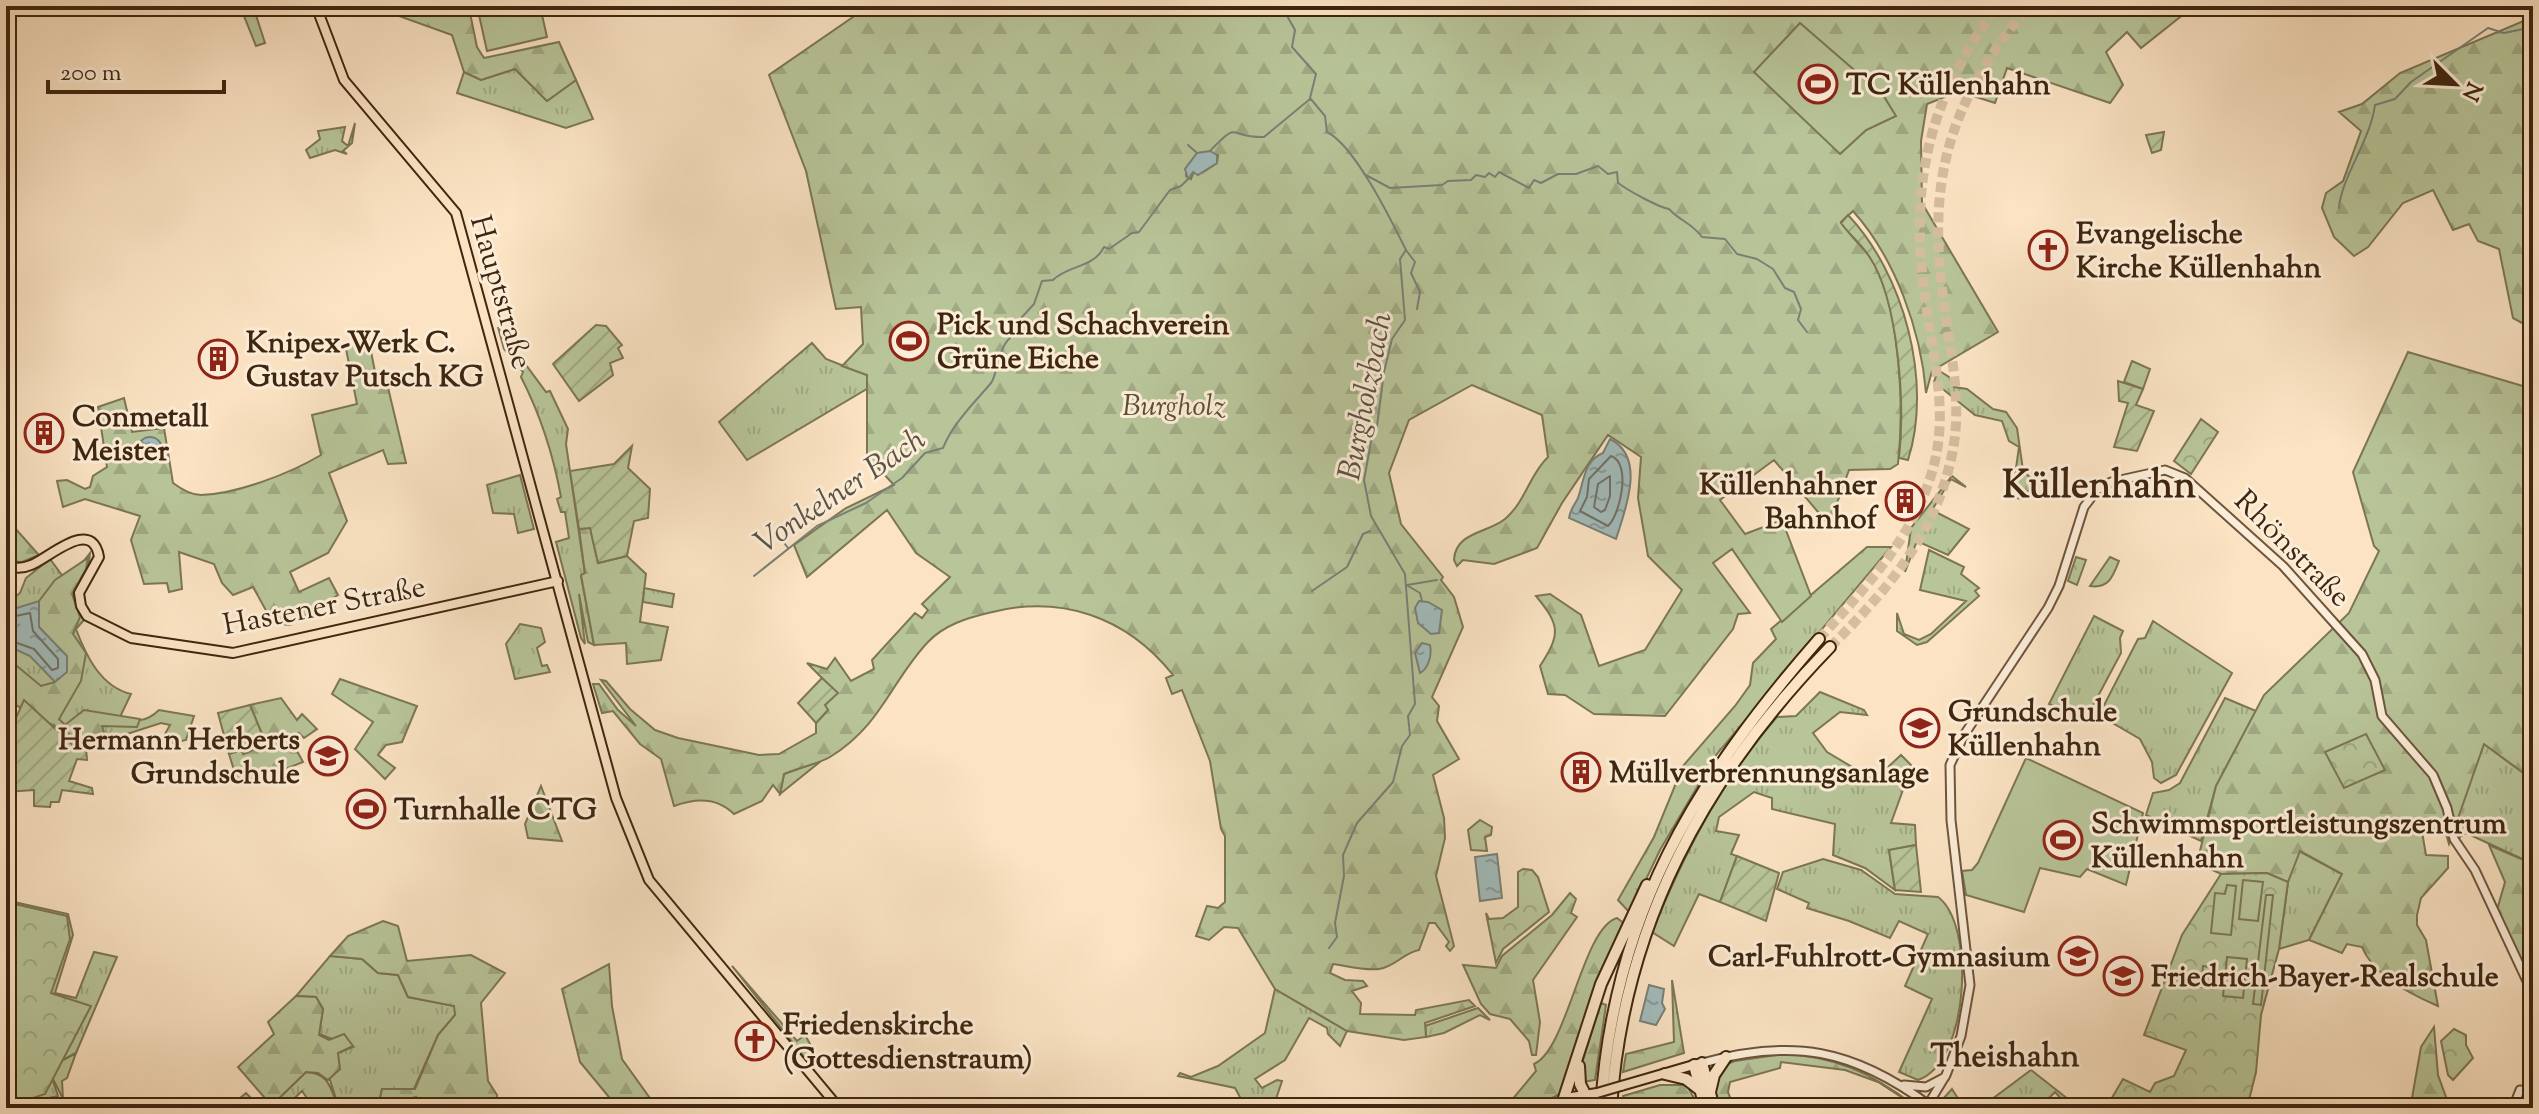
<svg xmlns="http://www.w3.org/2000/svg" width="2539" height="1114" viewBox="0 0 2539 1114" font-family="'Sorts Mill Goudy',serif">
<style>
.grass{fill:url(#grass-tufts);stroke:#7c7654;stroke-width:2}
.forest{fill:url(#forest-firs);stroke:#7c7654;stroke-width:2;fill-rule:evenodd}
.park{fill:url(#park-crowns);stroke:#7c7654;stroke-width:2}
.garden{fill:url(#garden-furrows);stroke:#7c7654;stroke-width:2}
.pitch{fill:#b8c599;stroke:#7c7654;stroke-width:2}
.water{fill:url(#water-ripples);stroke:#7a8077;stroke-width:2}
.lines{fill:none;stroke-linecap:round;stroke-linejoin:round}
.shore{stroke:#707166;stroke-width:2}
.stream{stroke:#7a8077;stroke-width:2}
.highway-tunnel{stroke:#d5bd9f;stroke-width:10;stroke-dasharray:10 5;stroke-linecap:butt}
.minor-casing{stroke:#6e553d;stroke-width:11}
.major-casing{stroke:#3f2610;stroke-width:12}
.highway-casing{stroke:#3f2610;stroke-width:14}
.minor{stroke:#fcedd8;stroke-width:7}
.major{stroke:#fbe3c3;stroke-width:8}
.highway{stroke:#fbe3c3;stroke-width:10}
.major-bridge-casing{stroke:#3f2610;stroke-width:12;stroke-linecap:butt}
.major-bridge{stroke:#fbe3c3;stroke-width:8}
.labels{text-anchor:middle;stroke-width:6;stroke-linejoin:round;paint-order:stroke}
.poi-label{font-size:30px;font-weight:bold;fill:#3f2610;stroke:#fcedd8;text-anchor:start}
.street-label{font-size:30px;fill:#3f2610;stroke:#fcedd8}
.park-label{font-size:30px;font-style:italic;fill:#5d4e32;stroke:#fcedd8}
.water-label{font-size:32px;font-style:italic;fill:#5d5344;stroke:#fcedd8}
.neighbourhood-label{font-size:32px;font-weight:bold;fill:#3f2610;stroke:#fcedd8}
.district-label{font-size:38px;font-weight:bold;fill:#3f2610;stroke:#fcedd8}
</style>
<defs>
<pattern id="grass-tufts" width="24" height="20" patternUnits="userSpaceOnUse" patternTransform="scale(2)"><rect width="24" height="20" fill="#b8c599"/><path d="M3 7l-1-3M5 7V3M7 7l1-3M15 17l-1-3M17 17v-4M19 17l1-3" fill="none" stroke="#9fa983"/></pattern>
<pattern id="forest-firs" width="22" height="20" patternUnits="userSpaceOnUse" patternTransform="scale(2)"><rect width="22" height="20" fill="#b8c599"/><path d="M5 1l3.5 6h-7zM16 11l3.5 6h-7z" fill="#9fa983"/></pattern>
<pattern id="park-crowns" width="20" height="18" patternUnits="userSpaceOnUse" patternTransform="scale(2)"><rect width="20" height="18" fill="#b8c599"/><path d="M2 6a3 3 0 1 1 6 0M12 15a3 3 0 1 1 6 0" fill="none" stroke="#9fa983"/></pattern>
<pattern id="garden-furrows" width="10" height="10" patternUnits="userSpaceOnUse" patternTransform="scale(2)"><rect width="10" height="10" fill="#b8c599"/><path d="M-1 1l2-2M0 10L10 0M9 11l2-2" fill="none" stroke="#9fa983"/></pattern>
<pattern id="water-ripples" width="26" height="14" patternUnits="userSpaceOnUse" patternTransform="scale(2)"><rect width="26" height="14" fill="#a2bcbc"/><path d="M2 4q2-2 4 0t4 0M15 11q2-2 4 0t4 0" fill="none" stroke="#859997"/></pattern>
</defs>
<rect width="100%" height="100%" fill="#fbe3c3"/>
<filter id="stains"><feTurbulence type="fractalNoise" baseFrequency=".0025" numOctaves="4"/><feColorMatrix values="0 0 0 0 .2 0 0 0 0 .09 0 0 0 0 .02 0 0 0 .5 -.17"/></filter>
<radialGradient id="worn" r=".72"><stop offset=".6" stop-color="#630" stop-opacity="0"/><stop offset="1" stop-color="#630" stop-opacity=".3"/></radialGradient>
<path class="grass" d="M240,6H253L265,43L256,46Z
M515,69L547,101L576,80L593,119L566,128L457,93L464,72L481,80Z
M355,123L352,143L343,151L347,154L335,150L310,158L306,150L320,139L318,131L345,127L342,141L348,146Z
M498,327L546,392L550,391L568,429L566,444L585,574L581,576L594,645L588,642L579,594L585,644L581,638L556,542L569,538L565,512H561L557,499L561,497C553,453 541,416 521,377L523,372L504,349Z
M812,343L826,359L867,375L870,387L747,460L719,422Z
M2132,361L2150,369L2143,389L2124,382Z
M1938,370L1949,377L1954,387L1967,389L1993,409L2006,412L2017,428L2023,470L2033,481L2024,499L2006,497H2012L2019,447L2009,441L2002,421L1975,415L1934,382Z
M520,475L534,529L518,533L514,514L493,513L487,485Z
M1952,476L1966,487L1951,479L1932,510L1969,529L1948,555L1917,541L1905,572L1911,528Z
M1867,547H1891L1716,755L1660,850L1630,913L1618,900L1654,837L1683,766L1735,706L1750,685L1753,663L1776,639L1771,629Z
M1929,550L1964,567L1961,574L1979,588L1975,591L1979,596L1927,642L1917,645L1897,631V613L1904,634L1919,640L1931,634L1966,601L1920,590Z
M90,553C90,583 57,589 84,620L76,629C86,656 101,687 131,694L119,719C135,722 147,722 159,710L194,716L186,740L172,743L170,735L165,734L170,725L161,723L80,749L55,727L6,660V604L20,593L26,578L50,559L67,582Z
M2110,557L2119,561C2113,576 2109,589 2090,586Z
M644,588L674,594L672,607L643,602Z
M2094,616L2123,631L2120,638L2121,653L2089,713H2071L2049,704Z
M2153,621L2232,673L2176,775L2161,783L2154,778L2152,762L2140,739L2099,715L2138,639L2145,638Z
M520,624L541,628L545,642L537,648L542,666L547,665L550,672L515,679L506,644Z
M1820,692L1864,710L1867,715L1840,712L1813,733L1827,752L1874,780L1901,755L1917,771L1908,776L1891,823L1915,825L1916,845L1889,850L1895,890L1865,868L1833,855L1835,824L1772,809V798L1754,792L1719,817L1716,831L1739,835L1731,854L1737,856L1720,902L1699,894L1674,946L1652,932C1684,854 1721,781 1777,717L1796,716Z
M2225,698L2256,711L2216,786L2201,841L2146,815L2153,793L2169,790L2180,783Z
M2484,744L2533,780V864L2466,833L2460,837L2456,817Z
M821,761L780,794L784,774Z
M2299,851L2342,874L2309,940L2279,949L2288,882Z
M1823,859L1861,870L1895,894L1938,897C1976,925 1969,1063 1918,1080L1899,1072L1932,999L1905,986L1928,934L1899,921L1890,938L1849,921L1807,908L1809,903L1777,889L1783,872Z
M14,902L68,914L73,935L55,993L76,998L94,952L117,957L76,1053L54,1065L51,1075L58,1096L6,1107V923Z
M330,956L362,959L378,973L398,975L408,997L455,1006V1015L438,1035L414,1089H382L378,1108H339L329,1077L337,1053L353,1047L319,1034L323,1009L316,997L296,996Z
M732,966L797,1041L805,1035L814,1051L809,1063Z
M1275,989L1347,1031L1340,1046L1328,1034L1327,1028L1309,1018L1285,1060L1255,1079L1262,1088L1277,1080L1282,1081L1276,1099H1241L1235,1088L1178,1076L1180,1073L1191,1077L1218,1066L1265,1033Z
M1478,1008L1490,1020L1480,1015L1444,1033L1426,1037L1425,1026Z
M2031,1070L2068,1099L2066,1104L2055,1092L2039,1108H1980Z
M306,1072C328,1073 330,1086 337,1104L314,1108L302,1091L284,1108H269Z
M1952,1089L1964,1108H1948L1940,1102Z"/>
<path class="forest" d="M399,6H452L470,13L477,47L484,58L559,42L576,80L547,101L515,69L481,80L464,72L452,35L396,15Z
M869,6H2194L2141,48L2127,32L2106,52L2123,85L2110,103L2007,68L1995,103L1948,88L1945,97L1927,104L1921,141L1922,203L1998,332L1932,371L1926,393C1921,330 1895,258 1853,211L1841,222C1849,235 1860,244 1869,256C1901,302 1904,410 1898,464L1890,469L1849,470L1829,525L1774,460L1720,500L1745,534L1782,520L1811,596L1782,622L1732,549L1713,563L1750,613L1738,614L1733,629L1665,716L1594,714L1565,695L1548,694L1540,666C1561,634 1560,625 1536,596L1550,594L1581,615L1599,666L1645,650L1682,590L1648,556L1638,498L1641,457L1608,435L1562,503L1537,548L1494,564L1463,560L1457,566L1454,560C1455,532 1488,533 1505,519C1526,501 1529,475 1548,457L1542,415L1472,385L1409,420L1389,473L1401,524L1443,577L1441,580L1454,597L1463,627L1432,697L1439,706L1437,721L1459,759L1433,775L1444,818L1445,838L1436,876L1454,946L1450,951L1446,946L1449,942L1435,923H1429L1419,950C1403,953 1395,967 1379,969C1365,971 1347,966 1333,964L1330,973L1345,980L1363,981L1367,986L1352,991L1361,1003L1360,1014L1415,1015L1416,1010L1469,1000L1475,1006L1425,1023L1426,1037L1404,1040L1347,1031L1275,989L1238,928L1224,927L1209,940L1196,936L1207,906L1218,908L1225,902V836L1221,829L1210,761L1182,690L1172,694L1166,678L1173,675C1126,616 1060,594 988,613C967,618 944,625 928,642C891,681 882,725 830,757C816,765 799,767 784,774L780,794L773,785L762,801L734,814C717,797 695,798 674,806L661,759L640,744L613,711L602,713L593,684H599L618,710L636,726L601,680L606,681L630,709L655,730L678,738L759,755L779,754L816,733V723L828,710L824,706L837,693L807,663L827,669L835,658L851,681L874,669L872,660L915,613L922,618L928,610L922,604L950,577L916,553L887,510L807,577L794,545L846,508L894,485L867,456V375L842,366L863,344L861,307L836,309L806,171L769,75ZM1883,95L1895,116L1866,130L1840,154ZM1218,155L1217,163L1205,171H1194L1191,179L1186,176L1188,165L1197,156Z
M2533,17V329L2513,318L2499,249L2478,241L2469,224L2453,230L2433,190L2403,203L2368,247L2354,256L2334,237L2322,208L2326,193L2343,181L2361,131L2339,112L2362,104L2400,73Z
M368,336L376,377L385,375L406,463L388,464L383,450L329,473L347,521L328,553L290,572L299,592L329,578L338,595L290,625L273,623L253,587L233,595L222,583L214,564L179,552L182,589L169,592L167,583L144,584L131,540L140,516L85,499L63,507L57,481L67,480L85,489L90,487L93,476L107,467L98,407L124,398L132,432L164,428L173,483C181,489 190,495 201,495C237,494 291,473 321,455L312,415L357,404L345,344Z
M2408,352L2533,389V780L2484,744L2449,844L2444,827L2422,832L2426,855L2448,856V868L2421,898L2417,915V925L2426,940L2438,1006C2412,995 2373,975 2362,947L2347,944L2342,953L2309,940L2342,874L2300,851L2288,882L2267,873L2221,874L2197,863L2216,786L2264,695L2349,613L2379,551L2374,546L2353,472Z
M6,518L39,555L22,562L6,561Z
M590,527L598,563L627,556L646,574L640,622L668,627L661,660L627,664L626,643L594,645L581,575L585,573L579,529Z
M88,558L86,569L72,594L80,617L73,634L86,653L81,681L59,719L65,725L84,710L140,719L137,727L102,726L106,738L86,748L71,735L10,702L6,694V657L41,686L55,682L51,641L39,627V601L55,580Z
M340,679L417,706L402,742L386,745L378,755L395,768L385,779L355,749L373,722L332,694Z
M281,698L297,720L302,714L317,729L304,738L299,733L290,738L303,762L255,781L253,778L238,783L229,754L242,750L243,754L266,744L250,705Z
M541,786L562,841L528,838L525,824Z
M2489,845L2533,864V984L2497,910L2505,882Z
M1570,893L1576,899L1571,913L1577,917L1533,980L1540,1022L1536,1055H1532L1529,1041L1510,1019L1490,1014L1481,1004L1463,965L1496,968L1502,956L1552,915Z
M1617,918L1625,924L1565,1091L1534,1108H1478L1511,1101L1536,1071L1534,1064C1568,1049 1582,928 1617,918Z
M383,921L398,926L407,961L471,955L505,973L481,1003L488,1081L497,1095L496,1108H420L416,1097L378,1108L382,1089H415L438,1035L455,1015L454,1006L408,997L398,975L378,973L362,959L330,956L348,936Z
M609,964L612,1006L622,1059L657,1108H618L580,1062L562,989Z
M1672,980L1684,1053L1623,1072L1626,1054L1674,1042Z
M296,996L316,997L323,1009L319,1035L329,1040L344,1034L353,1046L338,1053L340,1069L328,1080L318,1073L306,1072L269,1108H212L214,1102L229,1107L246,1093L260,1107L264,1097L238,1067L274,1034L268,1022Z
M1601,1003L1606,1005L1595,1080L1583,1082V1060Z
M2434,1027L2438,1075L2450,1108H2425V1099L2412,1098L2421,1047Z
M76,1053L67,1078L62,1081L63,1099L51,1075L54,1065Z
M1784,1054C1834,1056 1872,1073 1912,1104L1878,1082L1845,1070L1781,1062L1780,1068L1730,1082L1728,1092L1734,1108H1717L1715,1087L1722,1066L1735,1061Z
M1660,1085H1687L1699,1108H1624L1623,1096Z"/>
<path class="park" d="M2201,419L2218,432L2191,474L2174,461Z
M2076,557L2086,560L2077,585L2068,581Z
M2366,734L2385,770L2344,788L2325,752Z
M1480,820L1492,827L1491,835L1485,837L1487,851L1471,850L1468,830Z
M1523,869L1532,870L1538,877L1549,912L1503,949L1496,963L1486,913L1489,919L1503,918L1518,907V872Z
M2267,873L2288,882L2279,949L2261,1015L2256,1072L2247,1108H2106L2123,1079L2150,1092L2155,1083L2174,1076L2186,1050L2144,1035L2182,935L2221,874Z
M6,902L67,916L70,939L51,993L91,1006L45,1094L6,1107Z
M2454,1029L2466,1035V1045L2473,1058L2453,1080L2448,1075L2441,1041Z"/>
<path class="garden" d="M2164,132L2161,150L2152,153L2146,135Z
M1848,215C1904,274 1933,382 1908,460L1899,458C1905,406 1899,300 1869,256C1861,244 1849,234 1841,223Z
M596,325L606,326L622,345L618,348L623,358L610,363L613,375L579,401L553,364Z
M2118,381L2143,389L2136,405L2154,411L2137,451L2114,447L2128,403L2119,401Z
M632,446L628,468L650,489L648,518L634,521L627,556L598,563L590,528L579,529L570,471L614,464Z
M822,678L838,693L825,705L828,710L816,723L798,703Z
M24,700L74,746L86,748L87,760L77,759L69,781L92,788L93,794L62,790L59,802H51L50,807L34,806V790L6,792V740Z
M250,705L266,744L244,754L241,750L229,754L218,713Z
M1916,845L1921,892L1895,890L1889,850Z
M1737,856L1779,873L1766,921L1720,902Z"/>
<path class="pitch" d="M477,6H540L547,37L487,51Z
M1800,23L1883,95L1896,116L1866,130L1840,154L1754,72Z
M2026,758L2143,813L2126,885L2087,869L2080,877L2040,868L2024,912L1966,895L1962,871L1972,870L1978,863Z
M2243,880L2263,882L2258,921L2239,919Z
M2227,885L2236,886L2231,935L2211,933L2215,893L2225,894Z
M2266,895H2273L2261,1005L2253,1004Z
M2227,957L2247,959L2243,998L2223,996Z
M2203,966L2216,968L2214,989L2201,987Z"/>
<path class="water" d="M1210,151L1217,155V163L1198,175L1193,172L1188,179L1185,169L1197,153Z
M138 449a12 12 0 1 1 24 0a12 12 0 1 1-24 0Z
M1610,439C1646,457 1626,508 1616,539L1569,518C1570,508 1577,503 1579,495C1584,479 1585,460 1603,453Z
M39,601V627L67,656V672L55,682L30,656L6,645L7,611Z
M1419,601L1428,602L1442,610L1439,633L1431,634L1418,623L1415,608Z
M1422,643L1430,645C1432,654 1429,668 1420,673L1415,653Z
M1497,854L1502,898L1480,901L1475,857Z
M1649,985L1664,989L1662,1003L1665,1009L1656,1025L1640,1021Z"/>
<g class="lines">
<path class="shore" d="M1611,456C1632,463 1620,515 1608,526L1580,511L1587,497L1589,479Z
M1610,476V496L1605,510L1601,512L1594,507L1598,484Z
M6,618L30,613L33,631L58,659V668L52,670L34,649L6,639"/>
<path class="stream" d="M1287,6L1285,12L1295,30L1292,47L1316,74L1310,98L1325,116L1327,132C1355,146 1391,220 1406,250L1400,259L1405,320L1392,339L1384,372L1377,426L1372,437L1364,480L1371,516L1405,574L1415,704L1408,716L1410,735L1402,746L1393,782L1357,823L1343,855L1344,876L1335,923L1337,937L1329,948
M1188,145L1197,153
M1210,151C1240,119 1228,138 1264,137L1310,99
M1364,174L1390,188L1442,185L1448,181L1471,180L1476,175L1485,177L1489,173L1495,177L1499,172L1529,188L1534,180L1541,183L1558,174H1576L1598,166L1608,174L1617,172L1618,183C1629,191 1658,207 1669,209C1680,221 1692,223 1702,237L1725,239L1737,254L1757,259L1773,269L1785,288L1794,292L1801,309L1798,320L1807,332
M2339,208C2341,178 2371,139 2375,105L2395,99L2411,82L2488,28L2504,33L2533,27
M1406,250L1415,262L1411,273L1420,292L1417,309
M782,540L788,548
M754,576L817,526L866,503L902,478L925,453L943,448C953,423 976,401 991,383C997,376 998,348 1010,338L1011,329L1034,304L1042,281L1053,280C1068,265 1094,268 1104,247L1109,249L1132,233L1139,232L1170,190L1181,186L1189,178
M1407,585L1437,580
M1408,586L1420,593L1422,601
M1312,591L1347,567L1363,534L1370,531"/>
<path class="highway-tunnel" d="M1819,639C1869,583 1920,531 1936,456C1946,407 1934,359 1927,311C1908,192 1925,104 1997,6
M1830,647C1889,589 1941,528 1954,443C1961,398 1950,349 1944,304C1926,178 1949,104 2028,6"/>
<g class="minor-casing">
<path id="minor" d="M1702,1063C1793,1038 1853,1049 1929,1105
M1904,1085L1926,1087L1945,1077
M1926,1108L1946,1075L1961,1036L1970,985L1951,820L1950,765L1964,735L2048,608L2059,586L2084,507L2097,490L2111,482L2165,470L2185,478L2283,566L2362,654L2375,680L2382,716L2433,775L2447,808L2454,839L2475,870L2533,994
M2513,1108L2520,1090L2533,1092"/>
</g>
<g class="major-casing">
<path id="major" d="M316,6L344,80L456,213L616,798L649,880L839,1108
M6,566C15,568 22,569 31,565C48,559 92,516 99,557L79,593L81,606L87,616L131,638L233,653L558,581
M1621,1086L1697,1064
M1550,1108L1572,1097L1597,1093
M1567,1108L1583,1098"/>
</g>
<g class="highway-casing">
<path id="highway" d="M1702,1063L1714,1108
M1694,1065L1705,1108
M1579,1066L1580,1084L1586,1096L1580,1108
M1665,1074L1686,1079L1699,1089
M1710,1092L1714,1075L1726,1057
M1563,1101L1601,984L1647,885
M1601,1108C1613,914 1695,781 1819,639
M1611,1108C1623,925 1704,777 1830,647"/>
</g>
<use href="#minor" class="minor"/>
<use href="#major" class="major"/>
<use href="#highway" class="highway"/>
<g class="major-bridge-casing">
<path id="major-bridge" d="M1597,1093L1621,1086"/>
</g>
<use href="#major-bridge" class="major-bridge"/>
</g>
<defs>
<g id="stadium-ring" transform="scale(2)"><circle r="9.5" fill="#fcedd8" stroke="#8f2418" stroke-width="1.5"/><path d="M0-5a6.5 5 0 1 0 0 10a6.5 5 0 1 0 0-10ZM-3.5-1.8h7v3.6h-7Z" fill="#8f2418"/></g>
<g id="church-ring" transform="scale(2)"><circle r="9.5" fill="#fcedd8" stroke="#8f2418" stroke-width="1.5"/><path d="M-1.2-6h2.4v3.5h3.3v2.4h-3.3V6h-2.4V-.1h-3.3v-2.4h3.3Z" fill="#8f2418"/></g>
<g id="building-ring" transform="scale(2)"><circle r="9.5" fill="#fcedd8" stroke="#8f2418" stroke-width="1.5"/><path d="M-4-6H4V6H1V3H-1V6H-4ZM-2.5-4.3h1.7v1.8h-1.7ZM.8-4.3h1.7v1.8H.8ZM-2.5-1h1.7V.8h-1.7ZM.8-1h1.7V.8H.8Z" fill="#8f2418"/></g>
<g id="school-ring" transform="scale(2)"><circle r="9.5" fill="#fcedd8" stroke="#8f2418" stroke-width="1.5"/><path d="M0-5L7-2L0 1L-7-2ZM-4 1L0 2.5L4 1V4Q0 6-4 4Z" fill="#8f2418"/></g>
</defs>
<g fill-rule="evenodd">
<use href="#stadium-ring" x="1818" y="84"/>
<use href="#church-ring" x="2048" y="250"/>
<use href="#stadium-ring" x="909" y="341"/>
<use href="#building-ring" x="218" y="359"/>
<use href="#building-ring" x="44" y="433"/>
<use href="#building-ring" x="1905" y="501"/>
<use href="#school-ring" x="1920" y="728"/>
<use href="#school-ring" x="328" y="756"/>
<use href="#building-ring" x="1581" y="772"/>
<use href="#stadium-ring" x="366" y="809"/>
<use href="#stadium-ring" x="2063" y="840"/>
<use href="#school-ring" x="2078" y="956"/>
<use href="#school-ring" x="2123" y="976"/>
<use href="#church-ring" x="755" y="1041"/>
</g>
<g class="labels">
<g class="poi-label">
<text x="1846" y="94">TC Küllenhahn</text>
<text x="2076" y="243">Evangelische<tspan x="2076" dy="34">Kirche Küllenhahn</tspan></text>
<text x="937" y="334">Pick und Schachverein<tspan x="937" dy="34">Grüne Eiche</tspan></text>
<text x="246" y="352">Knipex-Werk C.<tspan x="246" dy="34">Gustav Putsch KG</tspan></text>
<text x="72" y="426">Conmetall<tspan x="72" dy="34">Meister</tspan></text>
<text x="1877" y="494" text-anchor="end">Küllenhahner<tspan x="1877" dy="34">Bahnhof</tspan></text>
<text x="1948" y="721">Grundschule<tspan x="1948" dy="34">Küllenhahn</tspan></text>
<text x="300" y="749" text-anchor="end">Hermann Herberts<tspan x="300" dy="34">Grundschule</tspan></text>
<text x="1609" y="782">Müllverbrennungsanlage</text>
<text x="394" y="819">Turnhalle CTG</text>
<text x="2091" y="833">Schwimmsportleistungszentrum<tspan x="2091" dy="34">Küllenhahn</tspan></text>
<text x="2050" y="966" text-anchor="end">Carl-Fuhlrott-Gymnasium</text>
<text x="2151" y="986">Friedrich-Bayer-Realschule</text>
<text x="783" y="1034">Friedenskirche<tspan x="783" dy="34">(Gottesdienstraum)</tspan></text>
</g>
<g class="street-label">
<text transform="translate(502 292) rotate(74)" y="10">Hauptstraße</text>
<text transform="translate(2293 548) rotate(45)" y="10">Rhönstraße</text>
<text transform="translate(324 605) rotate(-11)" y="10">Hastener Straße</text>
</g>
<g class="park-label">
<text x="1174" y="415">Burgholz</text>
</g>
<g class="water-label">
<text transform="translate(1364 396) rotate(-79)" y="11">Burgholzbach</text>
<text transform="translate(839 490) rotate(-34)" y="11">Vonkelner Bach</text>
</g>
<g class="neighbourhood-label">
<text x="2005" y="1066">Theishahn</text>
</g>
<g class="district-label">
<text x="2099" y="497">Küllenhahn</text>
</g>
</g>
<rect width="2539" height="1114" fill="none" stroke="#fbe3c3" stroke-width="32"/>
<rect x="8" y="8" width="2523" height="1098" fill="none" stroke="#3f2610" stroke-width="4"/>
<rect x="16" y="16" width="2507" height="1082" fill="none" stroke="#3f2610" stroke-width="2"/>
<g transform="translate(2455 84) rotate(114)" stroke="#fcedd8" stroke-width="6" paint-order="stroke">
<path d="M0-6L14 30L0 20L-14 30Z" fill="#3f2610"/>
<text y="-12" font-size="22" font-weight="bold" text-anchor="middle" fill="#3f2610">N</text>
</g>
<path d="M48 80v12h176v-12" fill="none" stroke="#3f2610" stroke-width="4"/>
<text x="60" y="80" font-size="24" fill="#3f2610" stroke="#fcedd8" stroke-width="6" paint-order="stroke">200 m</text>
<rect width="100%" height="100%" filter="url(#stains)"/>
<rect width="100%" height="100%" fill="url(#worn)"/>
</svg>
